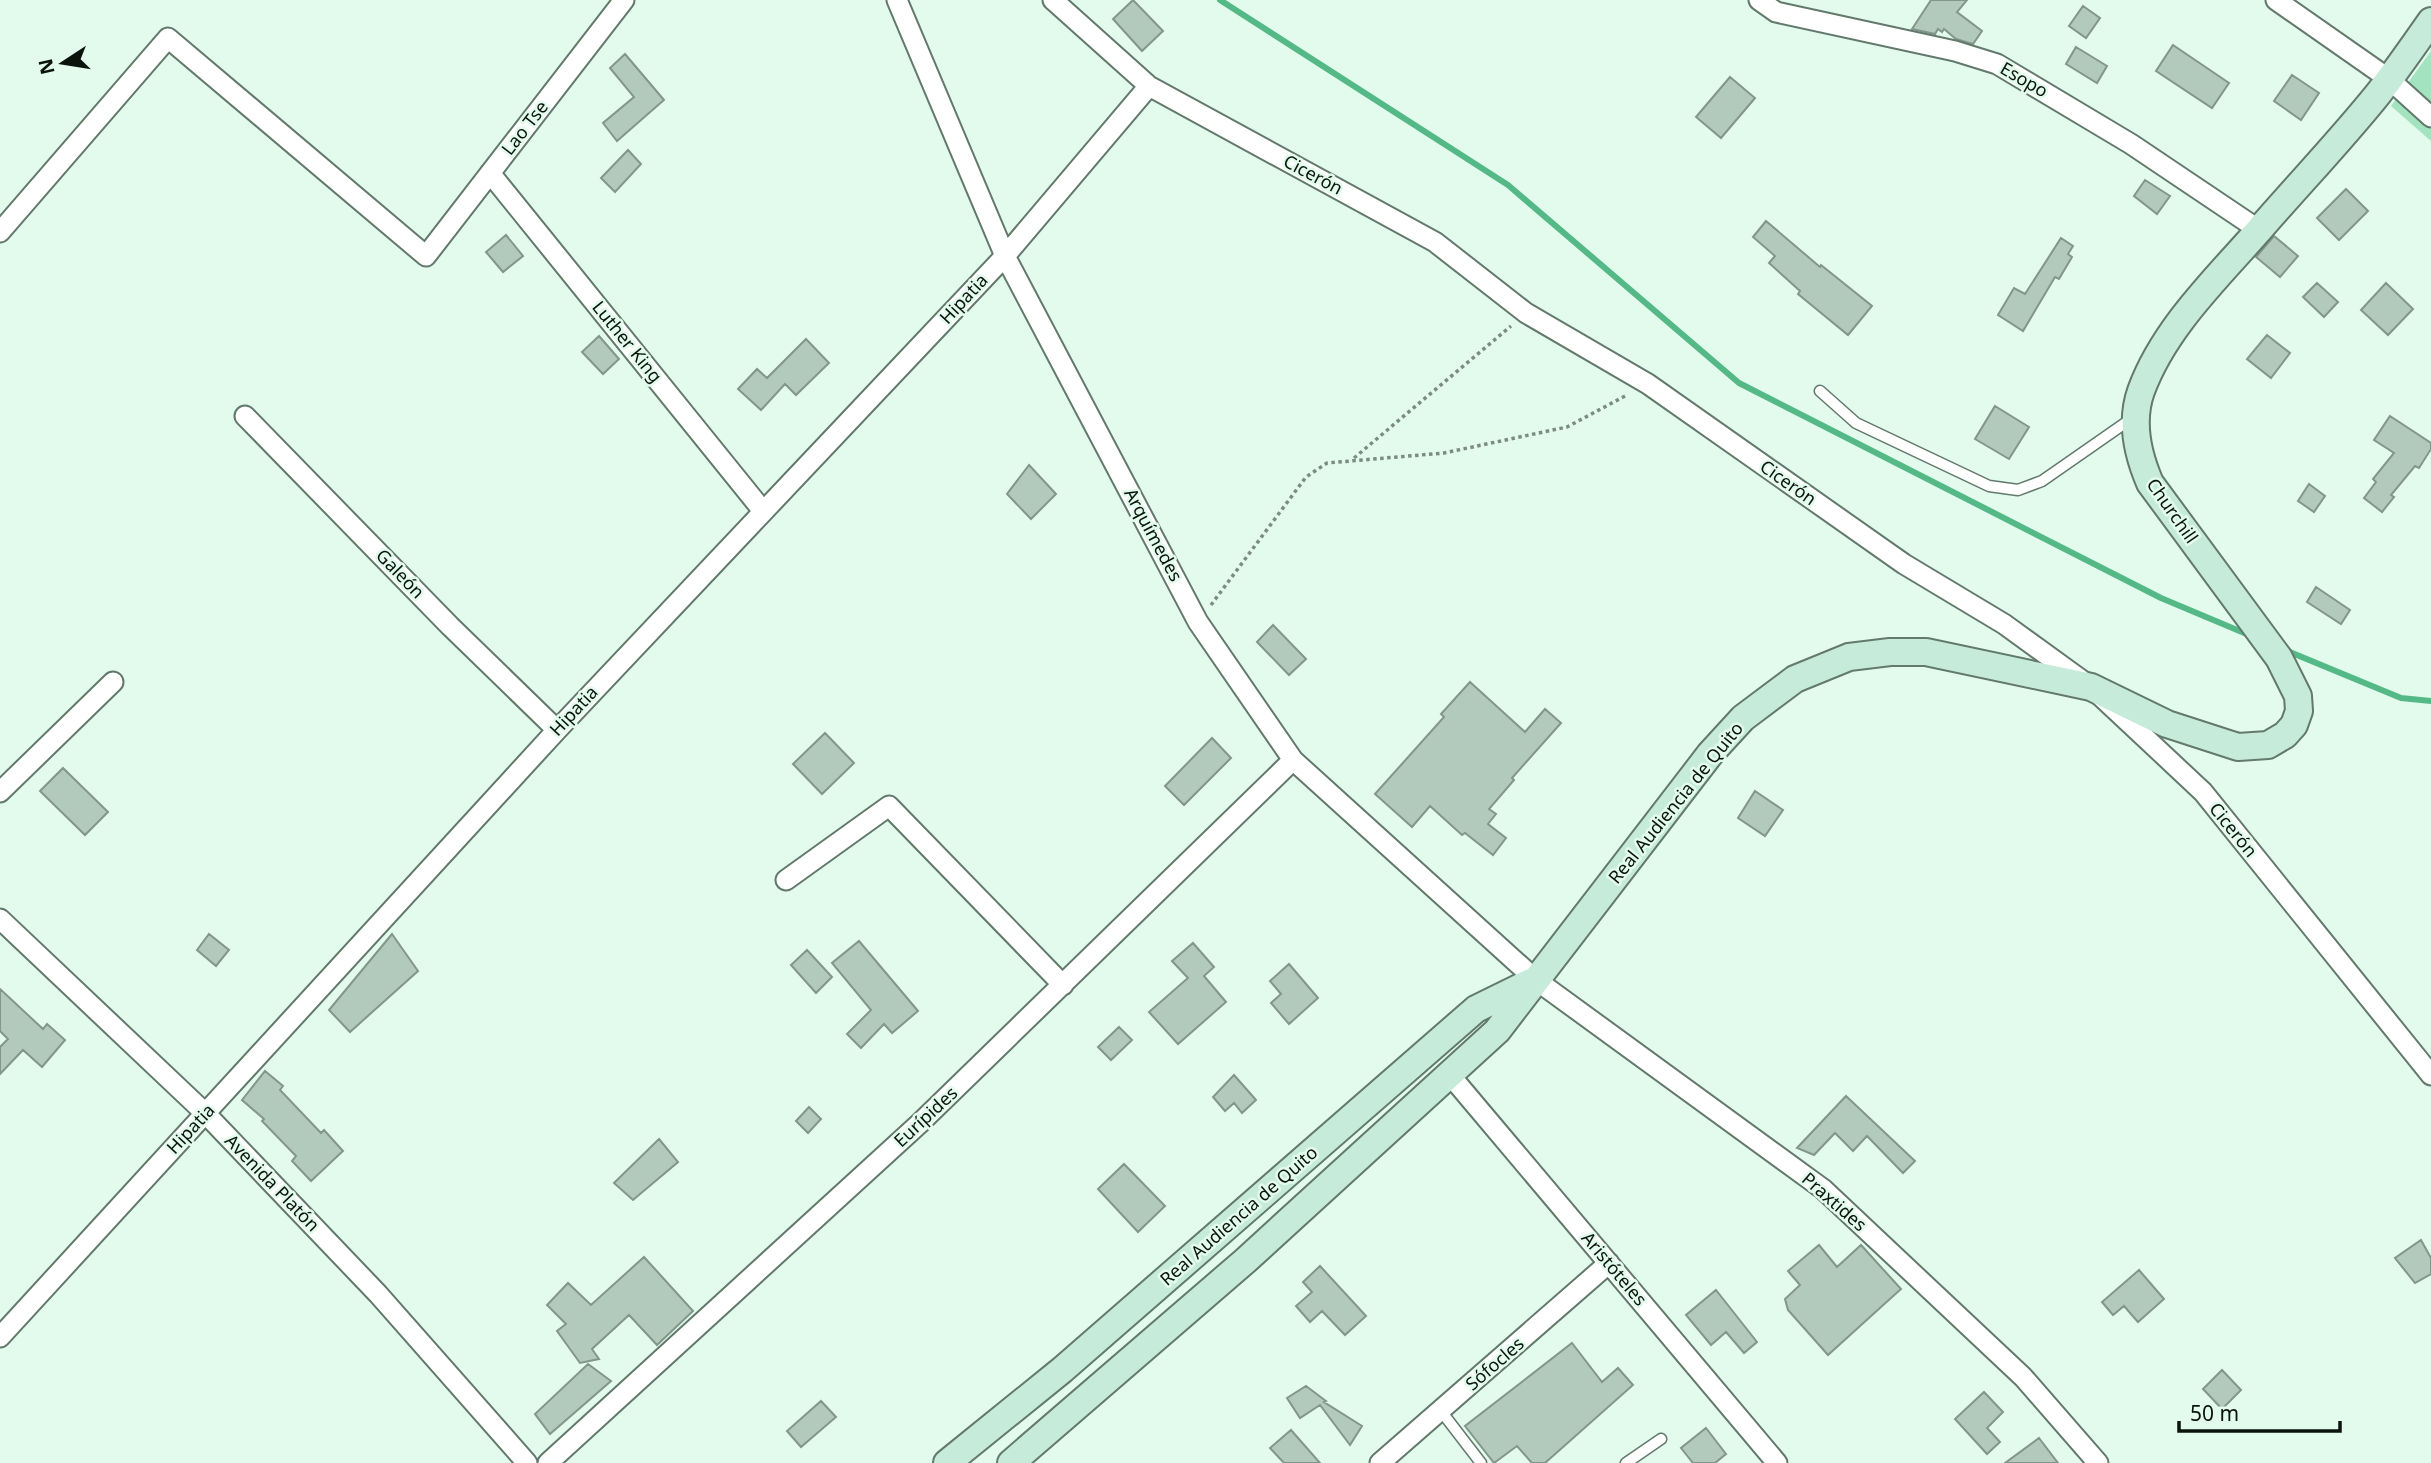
<svg xmlns="http://www.w3.org/2000/svg" width="2431" height="1463" viewBox="0 0 2431 1463" font-family="'Noto Sans',sans-serif">
<style>
.green{fill:#a4e3c0}
.lines{fill:none;stroke-linecap:round;stroke-linejoin:round}
.stream{stroke:#54b987;stroke-width:6}
.building{fill:#b2cabc;stroke:#809789;stroke-width:2}
.service-casing{stroke:#62796c;stroke-width:13}
.minor-casing{stroke:#62796c;stroke-width:23}
.secondary-casing{stroke:#62796c;stroke-width:30}
.path{stroke:#7b8c82;stroke-width:3.5;stroke-dasharray:3.5 3.5;stroke-linecap:butt}
.service{stroke:#fff;stroke-width:10}
.minor{stroke:#fff;stroke-width:19}
.secondary{stroke:#c7ebda;stroke-width:26}
.labels{text-anchor:middle;stroke-width:5;stroke-linejoin:round;paint-order:stroke}
.street-label{font-size:18px;fill:#0b130e;stroke:#e2fbec}
</style>
<rect width="100%" height="100%" fill="#e2fbec"/>
<path class="green" d="M2431,51V141L2391,106Z"/>
<g class="lines">
<path class="stream" d="M1220,0L1508,185L1739,383L2161,598L2249,635
M2285,650L2401,698L2431,701"/>
</g>
<path class="building" d="M1133,0L1163,31L1142,51L1113,19Z
M1931,0H1967L1957,12L1982,31L1973,44L1956,39L1944,29L1942,32L1938,29L1935,34L1912,29Z
M2083,6L2100,18L2086,38L2069,26Z
M2173,45L2229,83L2212,108L2156,71Z
M2076,47L2107,66L2097,83L2066,64Z
M625,54L664,100L617,141L603,123L634,97L610,68Z
M2292,75L2319,93L2301,120L2274,101Z
M1730,77L1755,98L1721,138L1696,117Z
M628,150L641,164L615,192L601,178Z
M2145,180L2170,196L2157,214L2134,196Z
M2346,189L2368,211L2339,240L2317,218Z
M1766,221L1820,267L1821,265L1872,306L1848,335L1798,294L1800,291L1769,263L1775,256L1753,237Z
M506,235L523,256L503,272L486,252Z
M2274,236L2298,256L2280,277L2256,257Z
M2061,238L2073,246L2068,254L2072,257L2059,279L2055,277L2023,331L1998,315L2014,288L2025,294Z
M2317,283L2338,302L2324,317L2303,297Z
M2386,283L2413,309L2388,335L2361,310Z
M2267,335L2290,353L2271,378L2247,359Z
M599,336L619,359L603,374L582,352Z
M806,339L829,363L796,395L785,384L761,410L738,389L757,369L767,378Z
M1995,406L2029,427L2009,459L1975,439Z
M2390,416L2431,443V449L2419,468L2415,466L2391,495L2394,497L2382,512L2364,498L2376,482L2373,479L2394,453L2374,440Z
M1029,465L1056,494L1031,519L1007,494Z
M2309,484L2325,496L2314,512L2298,501Z
M2316,587L2350,610L2341,624L2307,602Z
M1273,625L1306,659L1289,675L1257,642Z
M1470,682L1525,732L1545,709L1561,723L1512,778L1514,780L1489,809L1496,814L1488,824L1506,838L1493,855L1465,833L1462,835L1430,806L1412,827L1375,794L1444,717L1441,714Z
M825,733L854,763L822,794L793,764Z
M1212,738L1231,758L1184,805L1165,786Z
M63,768L108,812L85,835L40,791Z
M1755,791L1783,810L1765,836L1738,818Z
M209,934L229,950L216,966L197,950Z
M392,934L418,971L350,1032L329,1010Z
M859,941L918,1011L892,1033L884,1024L861,1048L847,1034L871,1010L832,963Z
M1193,943L1214,967L1204,976L1226,1002L1178,1044L1149,1012L1188,978L1172,961Z
M807,950L832,977L816,993L791,965Z
M1289,964L1318,998L1289,1024L1271,1003L1281,994L1270,981Z
M0,989L43,1029L47,1024L65,1040L42,1067L23,1050L0,1074V1047L8,1039L0,1031Z
M1119,1027L1132,1040L1111,1060L1098,1047Z
M265,1071L283,1086L280,1090L321,1133L324,1130L343,1151L311,1181L292,1161L296,1156L262,1121L264,1119L242,1100Z
M1234,1075L1256,1100L1242,1113L1234,1103L1225,1111L1213,1097Z
M1846,1096L1915,1161L1903,1173L1867,1136L1853,1151L1835,1133L1814,1155L1797,1148Z
M809,1107L821,1119L808,1133L796,1121Z
M659,1139L678,1162L633,1200L614,1183Z
M1124,1164L1165,1206L1138,1232L1098,1189Z
M2421,1240L2431,1258V1274L2415,1283L2395,1258Z
M1819,1245L1837,1267L1861,1245L1901,1289L1828,1355L1788,1310L1785,1299L1800,1285L1788,1271Z
M644,1257L693,1311L657,1345L629,1315L592,1349L599,1359L580,1363L557,1331L566,1324L547,1305L568,1283L591,1305Z
M1320,1266L1366,1316L1345,1335L1322,1311L1310,1322L1296,1306L1312,1292L1303,1282Z
M2139,1270L2164,1299L2138,1322L2124,1306L2113,1315L2102,1302Z
M1716,1290L1757,1342L1744,1353L1726,1332L1711,1345L1686,1315Z
M1572,1343L1602,1382L1618,1368L1633,1385L1545,1463H1532L1517,1446L1494,1463L1465,1426Z
M588,1364L611,1381L550,1434L535,1414Z
M2222,1370L2241,1390L2222,1409L2203,1389Z
M1306,1386L1326,1401L1324,1402L1362,1426L1350,1445L1320,1405L1300,1418L1287,1398Z
M1984,1392L2003,1412L1987,1428L2000,1442L1987,1454L1955,1419Z
M821,1401L836,1417L801,1447L787,1431Z
M1706,1428L1726,1454L1715,1463H1693L1681,1448Z
M1291,1430L1320,1463H1284L1270,1448Z
M2039,1438L2058,1463H2005Z"/>
<g class="lines">
<g class="service-casing">
<path id="service" d="M1820,391L1856,423L1989,486L2018,490L2042,481L2131,419
M1441,1411L1481,1463
M1626,1463L1661,1439"/>
</g>
<g class="minor-casing">
<path id="minor" d="M897,0L1005,256L1198,622L1293,760L1536,980L1823,1189L2023,1377L2098,1463
M1053,0L1149,86L1435,242L1526,313L1648,384L1904,564L2004,624L2091,687L2203,792L2431,1075
M1759,0L1776,12L1955,51L1997,64L2131,144L2259,230
M2276,0L2389,79L2431,117
M490,173L763,511
M0,232L168,38L426,256L624,0
M245,416L450,626L557,730
M0,792L113,682
M786,880L889,806L1063,985
M0,919L205,1113L378,1294L527,1463
M1450,1075L1777,1463
M0,1337L557,730L1005,256L1149,86
M548,1463L920,1123L1293,760
M1380,1463L1609,1263"/>
</g>
<g class="secondary-casing">
<path id="secondary" d="M947,1463L1062,1370L1476,1009L1531,982
M1011,1463L1245,1261L1497,1031L1710,754L1743,718L1795,679L1849,657L1890,652H1926L2091,687L2167,724L2238,747L2268,745L2285,735L2294,725L2299,711L2298,696L2279,658L2150,483C2137,453 2130,422 2141,391C2164,328 2217,278 2260,229C2299,184 2341,140 2378,94C2397,70 2414,45 2431,21"/>
</g>
<path class="path" d="M1354,458L1511,326
M1211,605L1306,477L1327,463L1444,453L1567,427L1627,395"/>
<use href="#service" class="service"/>
<use href="#minor" class="minor"/>
<use href="#secondary" class="secondary"/>
</g>
<g class="labels">
<g class="street-label">
<text transform="translate(2024 80) rotate(30)" y="6">Esopo</text>
<text transform="translate(525 128) rotate(-52)" y="6">Lao Tse</text>
<text transform="translate(1313 175) rotate(28)" y="6">Cicerón</text>
<text transform="translate(964 299) rotate(-47)" y="6">Hipatia</text>
<text transform="translate(627 342) rotate(51)" y="6">Luther King</text>
<text transform="translate(1788 483) rotate(35)" y="6">Cicerón</text>
<text transform="translate(2172 511) rotate(55)" y="6">Churchill</text>
<text transform="translate(1153 535) rotate(62)" y="6">Arquímedes</text>
<text transform="translate(400 574) rotate(46)" y="6">Galeón</text>
<text transform="translate(574 711) rotate(-47)" y="6">Hipatia</text>
<text transform="translate(1676 803) rotate(-51)" y="6">Real Audiencia de Quito</text>
<text transform="translate(2233 830) rotate(51)" y="6">Cicerón</text>
<text transform="translate(926 1117) rotate(-43)" y="6">Eurípides</text>
<text transform="translate(191 1129) rotate(-47)" y="6">Hipatia</text>
<text transform="translate(272 1183) rotate(46)" y="6">Avenida Platón</text>
<text transform="translate(1834 1202) rotate(41)" y="6">Praxtides</text>
<text transform="translate(1239 1216) rotate(-41)" y="6">Real Audiencia de Quito</text>
<text transform="translate(1614 1269) rotate(50)" y="6">Aristóteles</text>
<text transform="translate(1495 1364) rotate(-41)" y="6">Sófocles</text>
</g>
</g>
<g transform="translate(63 63) rotate(258)" stroke="#e2fbec" stroke-width="5" paint-order="stroke">
<path d="M0-5L12 26L0 18L-12 26Z" fill="#0b130e"/>
<text y="-10" font-size="19" font-weight="bold" text-anchor="middle" fill="#0b130e">N</text>
</g>
<path d="M2179 1421v10h161v-10" fill="none" stroke="#0b130e" stroke-width="3.5"/>
<text x="2190" y="1421" font-size="21" fill="#0b130e" stroke="#e2fbec" stroke-width="5" paint-order="stroke">50 m</text>
</svg>
